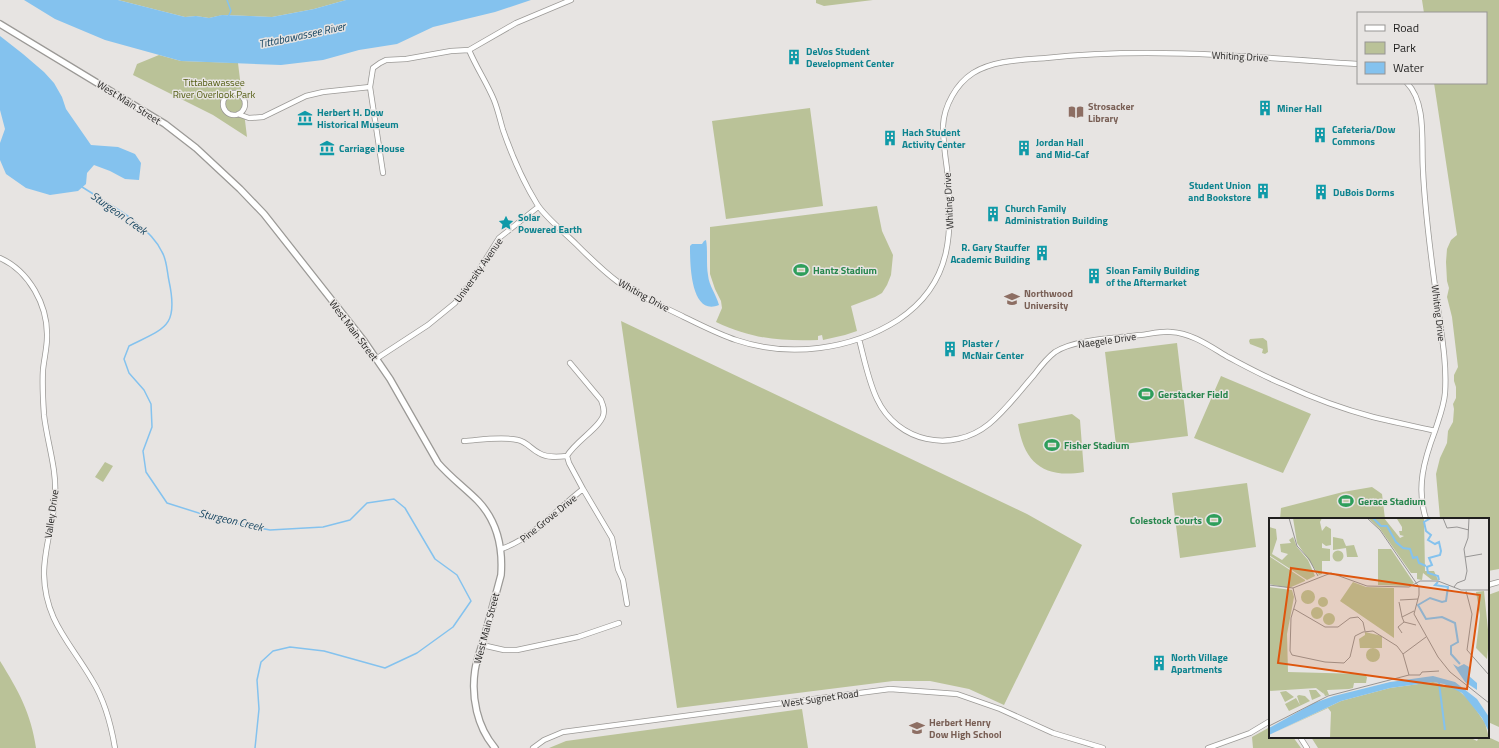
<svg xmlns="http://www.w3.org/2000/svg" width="1499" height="748" viewBox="0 0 1499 748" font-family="'Titillium Web',sans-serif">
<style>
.green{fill:#bac298}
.water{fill:#84c2ee}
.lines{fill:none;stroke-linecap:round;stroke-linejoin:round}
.stream{stroke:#84c2ee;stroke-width:1.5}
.minor-casing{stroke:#9b9996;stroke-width:6}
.tertiary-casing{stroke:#9b9996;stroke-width:8}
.minor{stroke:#fff;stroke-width:4.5}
.tertiary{stroke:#fff;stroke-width:5.5}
.labels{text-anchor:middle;stroke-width:3;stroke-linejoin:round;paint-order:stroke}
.culture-label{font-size:10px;font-weight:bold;fill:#0d838f;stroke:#e7e4e2;text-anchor:start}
.street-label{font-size:10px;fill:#201f1e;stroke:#e7e4e2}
.park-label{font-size:10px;fill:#545d13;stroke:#e7e4e2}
.education-label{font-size:10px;font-weight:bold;fill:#785e54;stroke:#e7e4e2;text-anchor:start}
.leisure-label{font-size:10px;font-weight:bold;fill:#27864d;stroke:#e7e4e2;text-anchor:start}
.water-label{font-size:11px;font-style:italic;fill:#0e3f5c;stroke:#e7e4e2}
.inset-river{fill:none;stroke:#84c2ee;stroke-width:2}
.inset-road{fill:none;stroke:#979594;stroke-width:1}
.view{fill:#de560d;fill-opacity:0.15;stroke:#de560d;stroke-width:2}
.inset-edge{fill:none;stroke:#201f1e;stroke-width:2}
</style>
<rect width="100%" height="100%" fill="#e7e4e2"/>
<path class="green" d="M118,0H346L314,9L272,17L223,15L209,18L196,16L185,17Z
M816,0H873L824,6L816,3Z
M1422,0H1499V569L1488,571V519L1440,518L1436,474L1440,458L1447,443L1448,431L1453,422L1454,409L1453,404L1456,398V387L1454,381V375L1458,367L1452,317L1447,297L1449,288L1447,281L1446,262L1447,249L1451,240L1457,235L1434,83H1486V13H1424Z
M159,55L181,61L238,63L247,137L213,115L133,75L137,64Z
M810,108L823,206L726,219L712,121Z
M877,206L882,231L893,255L891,275L887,285L882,293L875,297L851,306L857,331L845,335L823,340L822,335L818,336V340C779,341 752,339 716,322L722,308L721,301L715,289L710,274V227Z
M621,321L1027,514L1082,545L1004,705L969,689L930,681H893L677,708Z
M1263,338L1267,341L1268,352L1265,354L1262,353L1263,349L1250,344L1249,341L1250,339Z
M1177,343L1188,436L1116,445L1105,352Z
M1221,376L1311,414L1283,473L1194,438Z
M1072,414L1080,420L1084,472C1044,479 1024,463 1018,424Z
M105,462L113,466L103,482L95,477Z
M1247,483L1256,547L1180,558L1172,493Z
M1372,487L1382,494L1385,519H1280L1281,508L1343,492Z
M1499,591V727L1488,722V595Z
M0,661C18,690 31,713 36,748H0Z
M802,709L808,748H549L566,741Z
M1270,727V737H1293L1301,748H1253L1252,737Z
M1311,737H1469L1477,741L1479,737H1488L1499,742V748H1318Z"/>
<path class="water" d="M24,0H118L185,17L196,16L209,18L222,15L272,17L314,9L346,0H531L495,12L433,27L397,44L359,50L323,60L281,65L181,61L105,40L55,19Z
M0,36L23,54L44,72L54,83L62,97L66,109L91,145L118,147L135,154L141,163L139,180L125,179L110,171L94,165L87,173L86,184L78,191L50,195L26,188L6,174L0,160V143L5,129L0,110Z
M706,240C708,249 706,265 708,275C709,286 716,294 719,305C690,317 690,262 690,246L692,244H702L704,241Z"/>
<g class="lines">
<path class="stream" d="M227,0L231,11L228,17
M82,185V187C107,203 150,225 162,252C167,260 167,272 169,281C179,327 165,328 129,346L124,359L129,373L144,390L151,404L152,427L143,451L146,472L167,503L224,521L270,530L323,527L350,520L367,503L394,499L405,508L435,559L457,575L471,601L453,627L417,653L385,668L324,651L290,647L273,651L261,662L257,680L259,709L255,748"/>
<g class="minor-casing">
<path id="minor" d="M469,50C476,67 487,83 494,100C498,110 500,120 503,130C511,153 524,183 537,204C544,216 566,234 576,244C589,257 603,271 618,282C638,296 662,306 684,317C701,325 718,334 736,340C789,358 851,350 898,320C955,282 952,230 947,169C945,155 943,140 943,126C944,106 956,84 973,73C994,60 1022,60 1046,58C1151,47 1253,57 1358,64
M1407,83C1427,103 1421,144 1423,170C1425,217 1432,263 1438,309C1442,337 1447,365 1445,393C1444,406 1439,418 1435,431C1424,460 1416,488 1426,519
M223 104a11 11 0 1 1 22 0a11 11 0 1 1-22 0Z
M238,114L249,118L263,117L306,96L323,92L370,87
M383,173L370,87L373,68L380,63L386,60L406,59L451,51L469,50L516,23L571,0
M0,258C29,271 48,305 47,337C47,348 44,359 43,370C42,385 43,400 44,415C47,442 57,469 55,496C54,522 44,547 44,574C45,621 70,642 92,680C105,701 111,724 115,748
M859,339C864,358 868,380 877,399C897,442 952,454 989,424C1006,410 1019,392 1034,375C1040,367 1047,358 1055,352C1075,339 1117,338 1140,335C1150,334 1161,331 1171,332C1192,333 1211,347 1228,357C1247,367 1265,377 1285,385C1313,398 1343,409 1373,417C1393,422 1414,426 1435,431
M376,359L428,325L455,303L474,278L499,238L538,207
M464,441C480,440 502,436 518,440C527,442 531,449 539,453C547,458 558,457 567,456
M583,489L612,538L618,569L623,580L627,604
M501,549C532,539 557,509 583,489L569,463L567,456C575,442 599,428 603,416C605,410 603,405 601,400L570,363
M1488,585L1499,582
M482,645L504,650H517L578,637L619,623
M1300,737L1307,748
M533,748L544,740L563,732L890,689L957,694L1000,709L1053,733L1103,748
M1208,748L1250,733L1270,721"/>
</g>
<g class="tertiary-casing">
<path id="tertiary" d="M0,24L165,124L196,148L240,189L264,214L364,341L390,379L438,463C450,477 465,488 478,501C497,521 503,547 501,575C496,594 491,612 486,631C483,644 477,657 475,670C471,697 477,727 495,748"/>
</g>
<use href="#minor" class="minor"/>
<use href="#tertiary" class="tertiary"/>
</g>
<defs>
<g id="building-bare" transform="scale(1.2)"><path d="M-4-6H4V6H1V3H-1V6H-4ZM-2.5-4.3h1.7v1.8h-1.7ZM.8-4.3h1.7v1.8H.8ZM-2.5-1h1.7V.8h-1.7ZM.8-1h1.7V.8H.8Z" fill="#0f9aa8" stroke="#e7e4e2" stroke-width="2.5" paint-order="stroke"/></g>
<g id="library-bare" transform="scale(1.2)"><path d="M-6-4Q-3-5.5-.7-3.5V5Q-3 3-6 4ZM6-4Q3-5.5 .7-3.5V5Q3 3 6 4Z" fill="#8d6e63" stroke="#e7e4e2" stroke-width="2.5" paint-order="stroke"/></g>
<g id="museum-bare" transform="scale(1.2)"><path d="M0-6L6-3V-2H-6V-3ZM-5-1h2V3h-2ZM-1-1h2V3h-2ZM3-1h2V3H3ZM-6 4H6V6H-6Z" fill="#0f9aa8" stroke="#e7e4e2" stroke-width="2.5" paint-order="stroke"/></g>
<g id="sight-bare" transform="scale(1.2)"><path d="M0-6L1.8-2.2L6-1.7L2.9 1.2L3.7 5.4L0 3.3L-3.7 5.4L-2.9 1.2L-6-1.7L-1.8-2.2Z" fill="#0f9aa8" stroke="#e7e4e2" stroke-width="2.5" paint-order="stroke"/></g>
<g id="stadium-bare" transform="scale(1.2)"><path d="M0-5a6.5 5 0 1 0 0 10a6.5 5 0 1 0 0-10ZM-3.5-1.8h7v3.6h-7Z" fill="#2e9e5b" stroke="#e7e4e2" stroke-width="2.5" paint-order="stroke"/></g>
<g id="university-bare" transform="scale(1.2)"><path d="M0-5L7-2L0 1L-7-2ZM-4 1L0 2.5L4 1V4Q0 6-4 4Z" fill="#8d6e63" stroke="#e7e4e2" stroke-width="2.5" paint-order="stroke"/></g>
<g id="school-bare" transform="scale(1.2)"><path d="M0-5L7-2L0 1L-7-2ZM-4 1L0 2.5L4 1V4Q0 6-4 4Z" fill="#8d6e63" stroke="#e7e4e2" stroke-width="2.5" paint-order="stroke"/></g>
</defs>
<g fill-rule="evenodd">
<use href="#building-bare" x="794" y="57"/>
<use href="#building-bare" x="1265" y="108"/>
<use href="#library-bare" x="1076" y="112"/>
<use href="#museum-bare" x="305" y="118"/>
<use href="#building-bare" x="1320" y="135"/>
<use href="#building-bare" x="890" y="138"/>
<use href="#museum-bare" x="327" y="148"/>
<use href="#building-bare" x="1024" y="148"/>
<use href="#building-bare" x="1263" y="191"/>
<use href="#building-bare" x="1321" y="192"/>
<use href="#building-bare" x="993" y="214"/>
<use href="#sight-bare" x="506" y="223"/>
<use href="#building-bare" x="1042" y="253"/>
<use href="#stadium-bare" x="801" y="270"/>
<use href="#building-bare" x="1094" y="276"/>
<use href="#university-bare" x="1012" y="299"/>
<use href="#building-bare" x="950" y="349"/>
<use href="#stadium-bare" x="1146" y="394"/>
<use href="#stadium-bare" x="1052" y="445"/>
<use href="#stadium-bare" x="1346" y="501"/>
<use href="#stadium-bare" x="1214" y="520"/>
<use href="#building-bare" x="1159" y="663"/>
<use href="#school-bare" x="917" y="728"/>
</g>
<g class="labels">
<g class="culture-label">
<text x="806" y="55">DeVos Student<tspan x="806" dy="12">Development Center</tspan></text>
<text x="1277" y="112">Miner Hall</text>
<text x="317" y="116">Herbert H. Dow<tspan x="317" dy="12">Historical Museum</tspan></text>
<text x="1332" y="133">Cafeteria/Dow<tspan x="1332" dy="12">Commons</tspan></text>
<text x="902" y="136">Hach Student<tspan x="902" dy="12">Activity Center</tspan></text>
<text x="1036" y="146">Jordan Hall<tspan x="1036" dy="12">and Mid-Caf</tspan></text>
<text x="339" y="152">Carriage House</text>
<text x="1251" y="189" text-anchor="end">Student Union<tspan x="1251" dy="12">and Bookstore</tspan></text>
<text x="1333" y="196">DuBois Dorms</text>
<text x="1005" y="212">Church Family<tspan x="1005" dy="12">Administration Building</tspan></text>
<text x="518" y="221">Solar<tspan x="518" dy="12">Powered Earth</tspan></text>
<text x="1030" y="251" text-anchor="end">R. Gary Stauffer<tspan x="1030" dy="12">Academic Building</tspan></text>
<text x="1106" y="274">Sloan Family Building<tspan x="1106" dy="12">of the Aftermarket</tspan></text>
<text x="962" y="347">Plaster /<tspan x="962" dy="12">McNair Center</tspan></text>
<text x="1171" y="661">North Village<tspan x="1171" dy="12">Apartments</tspan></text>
</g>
<g class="street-label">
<text transform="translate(1240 56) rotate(3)" y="4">Whiting Drive</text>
<text transform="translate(129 102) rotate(32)" y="4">West Main Street</text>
<text transform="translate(948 201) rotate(-93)" y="4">Whiting Drive</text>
<text transform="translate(478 270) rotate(-55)" y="4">University Avenue</text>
<text transform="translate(644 295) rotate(29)" y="4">Whiting Drive</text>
<text transform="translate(1439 313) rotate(83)" y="4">Whiting Drive</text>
<text transform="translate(354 330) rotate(53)" y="4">West Main Street</text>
<text transform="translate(1107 340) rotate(-8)" y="4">Naegele Drive</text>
<text transform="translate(51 514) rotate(-82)" y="4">Valley Drive</text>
<text transform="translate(548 518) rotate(-39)" y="4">Pine Grove Drive</text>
<text transform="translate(486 628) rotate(-75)" y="4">West Main Street</text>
<text transform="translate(820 698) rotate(-8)" y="4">West Sugnet Road</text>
</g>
<g class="park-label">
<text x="214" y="86">Tittabawassee<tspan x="214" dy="12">River Overlook Park</tspan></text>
</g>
<g class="education-label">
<text x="1088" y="110">Strosacker<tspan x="1088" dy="12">Library</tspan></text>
<text x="1024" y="297">Northwood<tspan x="1024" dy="12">University</tspan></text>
<text x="929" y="726">Herbert Henry<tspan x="929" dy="12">Dow High School</tspan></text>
</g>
<g class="leisure-label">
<text x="813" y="274">Hantz Stadium</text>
<text x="1158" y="398">Gerstacker Field</text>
<text x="1064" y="449">Fisher Stadium</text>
<text x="1358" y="505">Gerace Stadium</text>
<text x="1202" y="524" text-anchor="end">Colestock Courts</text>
</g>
<g class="water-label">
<text transform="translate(302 35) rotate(-12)" y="4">Tittabawassee River</text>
<text transform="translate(119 213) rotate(35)" y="4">Sturgeon Creek</text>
<text transform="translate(231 520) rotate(13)" y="4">Sturgeon Creek</text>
</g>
</g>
<g transform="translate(1269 518)">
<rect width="220" height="220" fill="#e7e4e2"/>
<path d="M24,0H53L51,4L53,13L57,8L62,11V27L57,28L53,25V30L61,31V43H53V56L50,57L28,25ZM99,0H115L131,20L135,18L131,17L130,13H133V9L128,1L155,0L156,53H165L169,62H163L154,55L153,62L148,61V55H142L111,11ZM0,9L7,11L8,21L3,36L13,42L19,36L12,34L11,26L22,25L20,22L24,19L28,29L39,42L46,58L38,62L0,37ZM64,19L74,21L77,28L85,27L89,39H78L77,30L64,32ZM109,31H122L145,65L140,68L109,67ZM63.5 38a5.5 5.5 0 1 1 11 0a5.5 5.5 0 1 1-11 0ZM0,38L36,62V63L20,70L0,66ZM84,64L97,69L125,70V120L71,83ZM0,69L23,72L25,79L18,116L19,154L94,156L98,159L97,165H85L84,170L80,171L58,172L60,177L56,178L54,173L55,176L47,170L0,173ZM32 79a7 7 0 1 1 14 0a7 7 0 1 1-14 0ZM215,73L220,121L218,141L207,130L211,97L207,74ZM49 84a5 5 0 1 1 10 0a5 5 0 1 1-10 0ZM42 95a6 6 0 1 1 12 0a6 6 0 1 1-12 0ZM54 101a6 6 0 1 1 12 0a6 6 0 1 1-12 0ZM96,114L113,118V130H91L90,121L96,117ZM97 137a7 7 0 1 1 14 0a7 7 0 1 1-14 0ZM164,164L188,171L201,183L216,205L220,220H61L62,194L59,190L7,214L72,183L121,170ZM40,172H47L52,178L43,182ZM17,173L25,179L16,184L11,174ZM30,177L36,178L41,183L20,193L16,186L27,180L31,187L28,178Z" fill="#bac298"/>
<path d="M184,146L189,149L195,146L200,149V158L208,165V172L196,164ZM164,158L186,164L208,181L220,199V214L213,200L193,175L175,166L164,164L121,170L72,183L0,217V210L45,185L65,178L121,164Z" fill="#84c2ee"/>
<path class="inset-river" d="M104,0L112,8H118L127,24L134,30L141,31L144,40L148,39L150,45L157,48M162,0L155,4L157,13L162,17L159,22L166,26L170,24L172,33L171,37L160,40L163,47L158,49L159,55L169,58L170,62M169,64L166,67L179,69L177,83L173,84L161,80L149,87L157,101L173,99L186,105L189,124L182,128V136L191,146M170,165L176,212"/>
<path class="inset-road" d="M20,0L28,28L40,41L49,58M98,0L111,12L150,69V77L145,96L169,139L181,154L220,185M174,0L178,10L188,9L200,12M196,39L213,36M0,67L24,70L62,55L98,68L140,69L151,63H169L192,72H220M185,69L188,65L196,62L198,53L195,31L199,20L200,0M24,70L27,83L22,100L21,133L23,137L56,144L75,145L81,139L86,118L94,114L104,113L128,128L134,136L140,157M197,73L203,96L198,132L220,157M131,82L149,81M130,84L133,99M25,91L56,109H69L81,100L89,99L94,104L96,113M135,104L147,107M133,115L129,109L135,104L133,99L145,93M134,136L157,119M153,154L170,153M0,208L59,178L140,157H151L153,154"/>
<path class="view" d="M22,50L211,77L198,171L9,145Z"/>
<rect width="220" height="220" class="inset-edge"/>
</g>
<rect x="1357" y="12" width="130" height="72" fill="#e7e4e2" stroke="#979594"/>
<rect x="1365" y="25" width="20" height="6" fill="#ffffff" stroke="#979594"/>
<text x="1393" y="32" font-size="12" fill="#201f1e">Road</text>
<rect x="1365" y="42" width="20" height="12" fill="#bac298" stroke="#979594"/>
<text x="1393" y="52" font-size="12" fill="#201f1e">Park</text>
<rect x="1365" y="62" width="20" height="12" fill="#84c2ee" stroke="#979594"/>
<text x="1393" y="72" font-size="12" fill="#201f1e">Water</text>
</svg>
